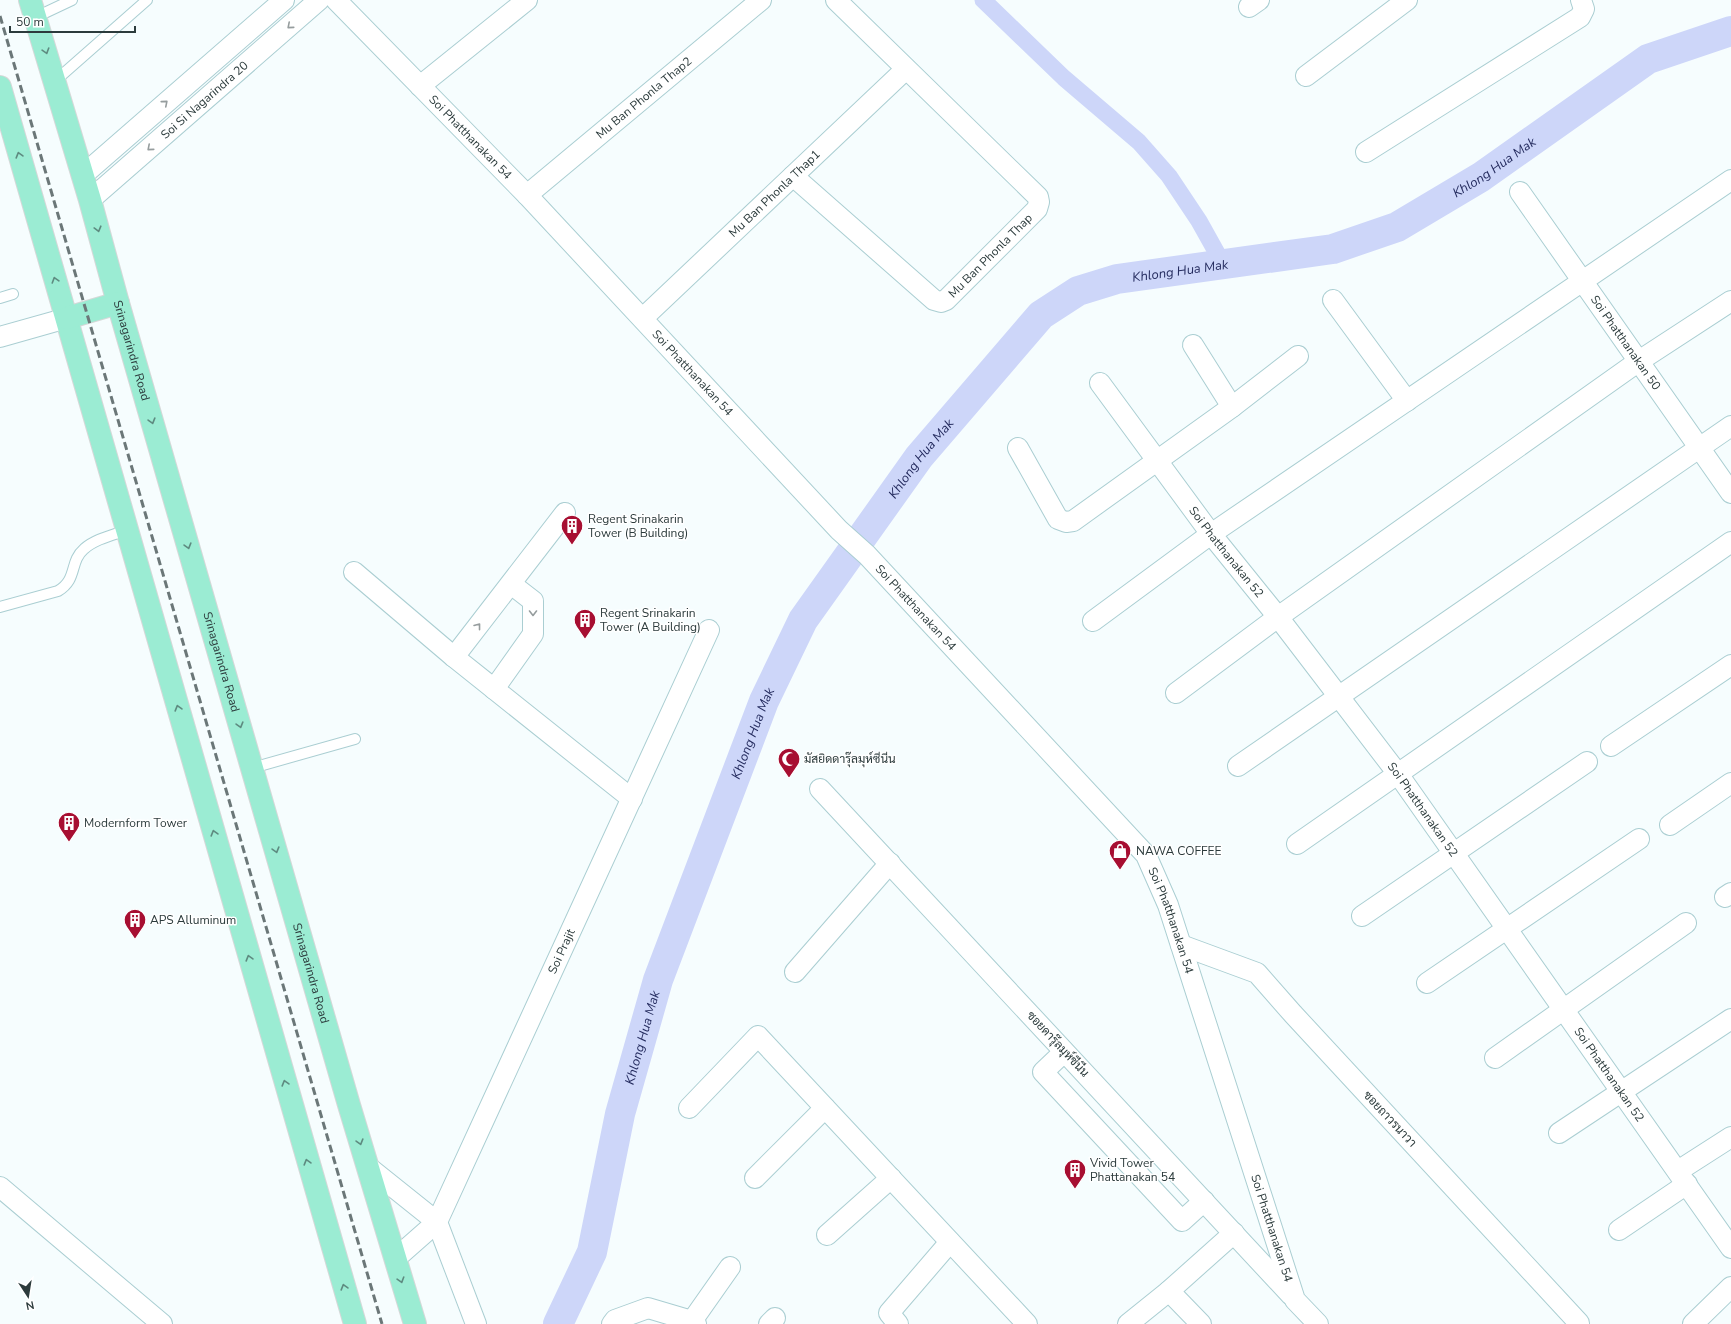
<svg xmlns="http://www.w3.org/2000/svg" width="1731" height="1324" viewBox="0 0 1731 1324" font-family="'Nunito Sans',Sarabun,sans-serif">
<style>
.lines{fill:none;stroke-linecap:round;stroke-linejoin:round}
.canal{stroke:#cdd6f9;stroke-width:17}
.river{stroke:#cdd6f9;stroke-width:30}
.service-casing{stroke:#aaced2;stroke-width:12}
.minor-casing{stroke:#aaced2;stroke-width:22}
.primary-casing{stroke:#d5d8d8;stroke-width:24}
.service{stroke:#fff;stroke-width:10}
.minor{stroke:#fff;stroke-width:20}
.primary{stroke:#9becd3;stroke-width:22}
.rail{stroke:#6b7778;stroke-width:3;stroke-dasharray:8 4;stroke-linecap:butt}
.oneway{stroke:#969d9e}
.oneway2{stroke:#5e8b80}
.labels{text-anchor:middle;stroke-width:3;stroke-linejoin:round;paint-order:stroke}
.street-label{font-size:12px;fill:#2c3b3c;stroke:#fff}
.poi-label{font-size:12px;fill:#2c3b3c;stroke:#fff;text-anchor:start}
.water-label{font-size:13px;font-style:italic;fill:#252c5f;stroke:#fff}
</style>
<rect width="100%" height="100%" fill="#f6fdfe"/>
<g class="lines">
<path class="canal" d="M983,0L1064,78L1139,142L1169,176L1199,221L1223,264"/>
<path class="river" id="s1" d="M558,1324L592,1252L620,1114L658,980L764,701L803,620L919,457L1041,315L1078,291L1117,279L1333,249L1397,227L1481,177L1648,59L1731,31"/>
<g class="service-casing">
<path id="service" d="M36,17L72,0
M55,81L147,0
M0,298L13,294
M0,607L58,591C78,579 69,562 84,549C95,539 113,535 127,530
M252,768L355,739"/>
</g>
<g class="minor-casing">
<g id="minor">
<path id="s2" d="M336,0L527,195L839,530L867,555L1146,855L1168,905L1295,1300L1318,1324"/>
<path d="M1249,7L1259,0"/>
<path d="M1306,76L1407,0"/>
<path d="M420,86L527,0"/>
<path d="M1366,152L1580,17L1584,9L1581,0"/>
<path d="M83,175L284,0"/>
<path id="s3" d="M793,176L934,300L941,302L946,300L1037,209L1039,202L1038,197L836,0"/>
<path id="s4" d="M1520,192L1731,493"/>
<path id="s5" d="M527,195L761,0"/>
<path id="s6" d="M90,200L319,0"/>
<path d="M1333,300L1407,401"/>
<path id="s7" d="M643,318L906,69"/>
<path d="M0,337L67,318"/>
<path d="M1193,345L1232,407"/>
<path id="s8" d="M1100,383L1211,534L1278,617L1398,774L1731,1248"/>
<path d="M1018,448L1058,519L1066,522L1073,521L1232,407L1298,356"/>
<path d="M354,572L454,657L632,799"/>
<path d="M1093,621L1211,534L1731,180"/>
<path d="M454,657L565,513"/>
<path d="M494,689L533,634V601L511,584"/>
<path d="M1176,693L1278,617L1639,361L1731,301"/>
<path d="M1611,746L1731,665"/>
<path d="M1238,766L1731,426"/>
<path d="M820,789L1291,1295"/>
<path d="M1670,825L1731,783"/>
<path d="M1297,844L1731,542"/>
<path d="M1725,897L1731,893"/>
<path d="M1362,916L1587,762"/>
<path d="M1181,945L1257,973L1293,1014L1579,1323"/>
<path d="M795,972L890,863"/>
<path d="M1427,983L1639,839"/>
<path d="M1064,1052L1043,1072L1182,1221L1204,1201"/>
<path d="M1495,1058L1686,923"/>
<path d="M689,1108L758,1036L1027,1324"/>
<path d="M1559,1133L1731,1019"/>
<path d="M367,1166L437,1222L476,1324"/>
<path d="M1678,1171L1731,1137"/>
<path d="M755,1178L825,1108"/>
<path d="M0,1187L162,1324"/>
<path d="M1619,1230L1687,1184"/>
<path d="M827,1235L891,1178"/>
<path id="s9" d="M395,1259L437,1222L709,630"/>
<path d="M1169,1291L1201,1324"/>
<path d="M692,1321L730,1267"/>
<path d="M612,1324L615,1320L648,1308L692,1321L696,1324"/>
<path d="M769,1324L775,1318"/>
<path d="M898,1324L889,1313L950,1242"/>
<path d="M1128,1324L1169,1291L1234,1233"/>
<path d="M1693,1324L1731,1287"/>
</g>
</g>
<g class="primary-casing">
<g id="primary">
<path id="s10" d="M30,0L90,200L118,303L349,1105L415,1324"/>
<path d="M0,87L355,1324"/>
<path d="M67,318L118,303"/>
</g>
</g>
<use href="#service" class="service"/>
<use href="#minor" class="minor"/>
<use href="#primary" class="primary"/>
<path class="rail" d="M0,16L382,1324"/>
</g>
<defs><path id="oneway-chevron" d="M-2-3.5L2.5 0L-2 3.5" fill="none" stroke-width="1.6" stroke-linecap="round" stroke-linejoin="round"/></defs>
<g class="oneway">
<use href="#oneway-chevron" transform="translate(290 26) rotate(139)"/>
<use href="#oneway-chevron" transform="translate(165 103) rotate(-41)"/>
<use href="#oneway-chevron" transform="translate(150 148) rotate(139)"/>
<use href="#oneway-chevron" transform="translate(533 613) rotate(90)"/>
<use href="#oneway-chevron" transform="translate(478 626) rotate(-52)"/>
</g>
<g class="oneway2">
<use href="#oneway-chevron" transform="translate(46 51) rotate(73)"/>
<use href="#oneway-chevron" transform="translate(19 155) rotate(-106)"/>
<use href="#oneway-chevron" transform="translate(98 229) rotate(75)"/>
<use href="#oneway-chevron" transform="translate(55 280) rotate(-107)"/>
<use href="#oneway-chevron" transform="translate(152 421) rotate(74)"/>
<use href="#oneway-chevron" transform="translate(188 546) rotate(74)"/>
<use href="#oneway-chevron" transform="translate(178 708) rotate(-106)"/>
<use href="#oneway-chevron" transform="translate(240 725) rotate(74)"/>
<use href="#oneway-chevron" transform="translate(214 833) rotate(-106)"/>
<use href="#oneway-chevron" transform="translate(276 850) rotate(74)"/>
<use href="#oneway-chevron" transform="translate(249 958) rotate(-106)"/>
<use href="#oneway-chevron" transform="translate(285 1083) rotate(-106)"/>
<use href="#oneway-chevron" transform="translate(360 1142) rotate(74)"/>
<use href="#oneway-chevron" transform="translate(307 1162) rotate(-106)"/>
<use href="#oneway-chevron" transform="translate(401 1280) rotate(73)"/>
<use href="#oneway-chevron" transform="translate(344 1287) rotate(-106)"/>
</g>
<defs>
<g id="building-pin" transform="scale(1.15)"><path d="M0 17L-7.5 6A9.5 9.5 0 1 1 7.5 6Z" fill="#a70e31" stroke="#fff"/><path d="M-4-6H4V6H1V3H-1V6H-4ZM-2.5-4.3h1.7v1.8h-1.7ZM.8-4.3h1.7v1.8H.8ZM-2.5-1h1.7V.8h-1.7ZM.8-1h1.7V.8H.8Z" fill="#fff"/></g>
<g id="mosque-pin" transform="scale(1.15)"><path d="M0 17L-7.5 6A9.5 9.5 0 1 1 7.5 6Z" fill="#a70e31" stroke="#fff"/><path d="M3.5-4.9A6 6 0 1 0 3.5 4.9A5 5 0 1 1 3.5-4.9Z" fill="#fff"/></g>
<g id="shop-pin" transform="scale(1.15)"><path d="M0 17L-7.5 6A9.5 9.5 0 1 1 7.5 6Z" fill="#a70e31" stroke="#fff"/><path d="M-5-2.5h2.3a2.7 3.5 0 0 1 5.4 0H5L5.5 6h-11ZM-1.5-2.5h3a1.5 2.3 0 0 0-3 0Z" fill="#fff"/></g>
</defs>
<g fill-rule="evenodd">
<use href="#building-pin" x="572" y="526"/>
<use href="#building-pin" x="585" y="620"/>
<use href="#mosque-pin" x="789" y="759"/>
<use href="#building-pin" x="69" y="823"/>
<use href="#shop-pin" x="1120" y="851"/>
<use href="#building-pin" x="135" y="920"/>
<use href="#building-pin" x="1075" y="1170"/>
</g>
<g class="labels">
<g class="street-label">
<text dy="4" stroke="none"><textPath href="#s5" startOffset="152">Mu Ban Phonla Thap2</textPath></text>
<text dy="4" stroke="none"><textPath href="#s6" startOffset="152">Soi Si Nagarindra 20</textPath></text>
<text dy="4" stroke="none"><textPath href="#s2" startOffset="192">Soi Phatthanakan 54</textPath></text>
<text dy="4" stroke="none"><textPath href="#s7" startOffset="181">Mu Ban Phonla Thap1</textPath></text>
<text dy="4" stroke="none"><textPath href="#s3" startOffset="263">Mu Ban Phonla Thap</textPath></text>
<text dy="4" stroke="none"><textPath href="#s4" startOffset="184">Soi Phatthanakan 50</textPath></text>
<text dy="4" stroke="none"><textPath href="#s10" startOffset="365">Srinagarindra Road</textPath></text>
<text dy="4" stroke="none"><textPath href="#s2" startOffset="516">Soi Phatthanakan 54</textPath></text>
<text dy="4" stroke="none"><textPath href="#s8" startOffset="211">Soi Phatthanakan 52</textPath></text>
<text dy="4" stroke="none"><textPath href="#s2" startOffset="840">Soi Phatthanakan 54</textPath></text>
<text dy="4" stroke="none"><textPath href="#s10" startOffset="689">Srinagarindra Road</textPath></text>
<text dy="4" stroke="none"><textPath href="#s8" startOffset="535">Soi Phatthanakan 52</textPath></text>
<text dy="4" stroke="none"><textPath href="#s2" startOffset="1248">Soi Phatthanakan 54</textPath></text>
<text dy="4" stroke="none"><textPath href="#s9" startOffset="354">Soi Prajit</textPath></text>
<text dy="4" stroke="none"><textPath href="#s10" startOffset="1013">Srinagarindra Road</textPath></text>
<text transform="translate(1058 1044) rotate(47)" y="4">ซอยดารุ๊ลมุห์ซีนีน</text>
<text dy="4" stroke="none"><textPath href="#s8" startOffset="859">Soi Phatthanakan 52</textPath></text>
<text transform="translate(1390 1119) rotate(47)" y="4">ซอยถาวรนาวา</text>
<text dy="4" stroke="none"><textPath href="#s2" startOffset="1572">Soi Phatthanakan 54</textPath></text>
</g>
<g class="poi-label">
<text x="588" y="523">Regent Srinakarin<tspan x="588" dy="14">Tower (B Building)</tspan></text>
<text x="600" y="617">Regent Srinakarin<tspan x="600" dy="14">Tower (A Building)</tspan></text>
<text x="804" y="763">มัสยิดดารุ๊ลมุห์ซีนีน</text>
<text x="84" y="827">Modernform Tower</text>
<text x="1136" y="855">NAWA COFFEE</text>
<text x="150" y="924">APS Alluminum</text>
<text x="1090" y="1167">Vivid Tower<tspan x="1090" dy="14">Phattanakan 54</tspan></text>
</g>
<g class="water-label">
<text dy="5" stroke="none"><textPath href="#s1" startOffset="1620">Khlong Hua Mak</textPath></text>
<text dy="5" stroke="none"><textPath href="#s1" startOffset="1284">Khlong Hua Mak</textPath></text>
<text dy="5" stroke="none"><textPath href="#s1" startOffset="948">Khlong Hua Mak</textPath></text>
<text dy="5" stroke="none"><textPath href="#s1" startOffset="624">Khlong Hua Mak</textPath></text>
<text dy="5" stroke="none"><textPath href="#s1" startOffset="300">Khlong Hua Mak</textPath></text>
</g>
</g>
<g transform="translate(28 1296) rotate(168)" stroke="#ffffff" stroke-width="3" paint-order="stroke">
<path d="M0-3L7 15L0 10L-7 15Z" fill="#2c3b3c"/>
<text y="-6" font-size="11" font-weight="bold" text-anchor="middle" fill="#2c3b3c">N</text>
</g>
<path d="M10 26v6h125v-6" fill="none" stroke="#2c3b3c" stroke-width="2"/>
<text x="16" y="26" font-size="12" fill="#2c3b3c" stroke="#ffffff" stroke-width="3" paint-order="stroke">50 m</text>
</svg>
